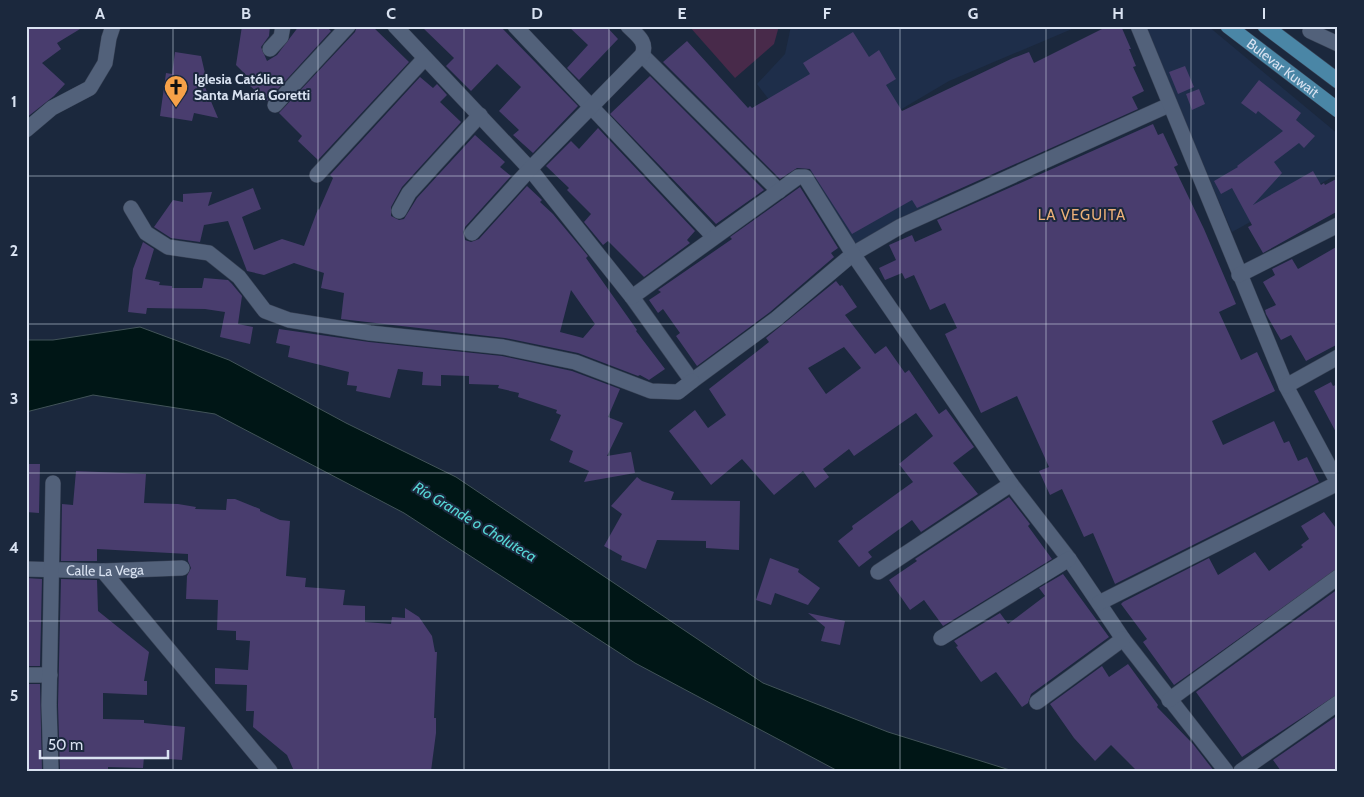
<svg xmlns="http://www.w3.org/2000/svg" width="1364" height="797" viewBox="0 0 1364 797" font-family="Cabin,sans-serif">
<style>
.built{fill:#1e2e4a}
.green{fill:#482a4a}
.water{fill:#001616;stroke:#415358}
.building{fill:#493d6e;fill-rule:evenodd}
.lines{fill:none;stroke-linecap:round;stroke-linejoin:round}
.street-casing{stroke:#384255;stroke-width:16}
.primary-casing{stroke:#384255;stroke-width:16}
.street{stroke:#52617a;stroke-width:15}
.primary{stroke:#4a86a6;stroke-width:15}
.grid{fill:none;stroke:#d9e2f1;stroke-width:1;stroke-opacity:0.55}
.labels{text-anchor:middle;stroke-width:4;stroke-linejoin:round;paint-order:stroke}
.street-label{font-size:14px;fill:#d9e2f1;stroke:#1b283d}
.poi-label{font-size:14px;font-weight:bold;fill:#d9e2f1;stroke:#1b283d;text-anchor:start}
.neighbourhood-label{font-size:15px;letter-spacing:1px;fill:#ecb078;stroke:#1b283d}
.water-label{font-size:15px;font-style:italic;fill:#56d5d5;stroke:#1b283d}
.neatline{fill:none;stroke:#d9e2f1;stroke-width:2}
.grid-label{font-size:16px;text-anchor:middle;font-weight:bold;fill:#d9e2f1}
</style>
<rect width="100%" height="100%" fill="#1b283d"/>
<path class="built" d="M791,26H1079L949,81L900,110L904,127L938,200L854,248L776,109L757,84L785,54Z
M1144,26H1208L1338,134V174L1232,232Z"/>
<path class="green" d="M689,26H779L774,44L735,78Z"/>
<path class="water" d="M140,327L229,360L346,423L456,477L763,683L888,732L1013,771L836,770L635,663L404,513L215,414L93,395L26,412V340H53Z"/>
<path class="building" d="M26,26H85L57,43L61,49L42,63L65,84L54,96L26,118Z
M242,26H270L269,36L261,47L267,61L277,55L299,26H326L331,31L267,101L249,85L252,81L236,65Z
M357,26H372L409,62L318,160L298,141L302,136L279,113L355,32Z
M421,26H500L578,106L533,153L513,135L519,130L499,111L521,87L497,64L471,91L446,66L454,58Z
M568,26H606L618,39L579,80L567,68L588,45Z
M1108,26H1121L1131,49H1129L1136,66L1133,67L1144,91L1132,97L1138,109L917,208L912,200L852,234L810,169L797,168L780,179L663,62L687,41L748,108L750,106L752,108L810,74L803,63L853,32L869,57L879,50L896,79L886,85L902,111L1013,58L1029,52L1034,63Z
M175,52L201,56L207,82L202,80L218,118L194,113L192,121L160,116L166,73L172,74Z
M1185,66L1194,87L1178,94L1169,72Z
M650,76L764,190L716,224L610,114Z
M420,77L433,88L437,84L447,95L440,102L461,122L402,187L391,207V216L399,220L404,219L417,198L475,135L505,162L500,167L511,176L465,227L463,232L465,240L471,242L479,239L527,186L542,200L540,202L553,214L588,256L586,258L637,330L636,331L665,369L649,380L640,375L638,376L578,353L505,338L341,319L344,293L321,288L324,273L294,263L264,275L247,271L228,221L204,225L200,242L171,238L154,227L173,200L183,202V194L212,192L208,206L253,188L261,209L242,217L254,250L282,239L304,246L318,209L319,210L333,178L330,175ZM571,290L595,324L583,338L560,332Z
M1259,80L1301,113L1296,120L1315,136L1304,148L1299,143L1274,162L1282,173L1253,205L1313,171L1321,185L1324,183L1325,185L1338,178V211L1263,253L1248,227L1252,225L1232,188L1221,194L1214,181L1238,167L1237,166L1283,131L1258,111L1256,114L1241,103Z
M1199,89L1205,104L1192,110L1186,94Z
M1153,124L1158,135L1163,133L1178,165L1174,167L1204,229L1236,304L1219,312L1241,360L1257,352L1275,391L1212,421L1223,445L1274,421L1284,443L1289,441L1298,461L1307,457L1319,482L1115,584L1093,533L1084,537L1062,489L1050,495L1039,471L1049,467L1017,396L981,413L945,334L957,328L945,303L930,310L914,275L905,279L902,273L885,280L879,268L896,260L889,245L912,235L915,242L942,230L937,220Z
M598,128L695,231L687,240L690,243L644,277L608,241L603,245L584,222L591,214L567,190L569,188L546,166L571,141L579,149Z
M800,187L838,248L831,253L834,257L770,312L697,366L676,336L680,333L663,309L658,313L649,300L661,292L658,290L732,239L730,237Z
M143,242L154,249L145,279L160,282L159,285L172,286V288H202L204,278L228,280L232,284L242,296L238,324L253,327L250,344L220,337L225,312L205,309L147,308L146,314L128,312L133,269Z
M1338,246V344L1306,361L1291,335L1281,340L1266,314L1265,310L1276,305L1263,282L1275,275L1272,269L1292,259L1298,269Z
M836,281L840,286L842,285L857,307L845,315L875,354L886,346L905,373L909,370L939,414L946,409L974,447L953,463L978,494L921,532L912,520L868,552L872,557L859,567L838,541L853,529L852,526L913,482L899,464L933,436L916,413L854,456L849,449L823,469L829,477L815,488L803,471L774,495L742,459L711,485L669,431L695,410L708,428L726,415L709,389L769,342L766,338ZM844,347L861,368L826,394L808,368Z
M279,329L369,342L502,356L572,371L620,389L608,417L623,423L607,456L631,452L635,473L584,482L589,471L569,462L573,451L550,440L561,415L556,413L557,410L518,397L519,393L498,388L499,385L469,384V376L441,375V386L422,385L423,372L398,369L390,398L356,391L357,386L347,385L349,372L288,357L290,346L276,343Z
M1331,382L1333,386L1338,384V436L1314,391Z
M26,464H40L39,513L26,512Z
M76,471L146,474L144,503L178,504L196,507L195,509L226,510L227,499H235L260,509V511L280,520L290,521L286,576L306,578L305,587L345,590L343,605L365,606V622L391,624L392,617L405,618V608L419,617L432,636L435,652H437L434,718H436V733L431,771H294L287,755L253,727L254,711H246L247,685L215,684V668L248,670L250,641L236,640V631L217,630L218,600L186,599L187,576L191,568L188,561V554L97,549V561H61L62,504L73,505Z
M637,477L642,481L674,492L671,500L740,501L739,550L706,548V541L657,540L646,569L621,560L622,556L604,546L622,514L611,506Z
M1009,497L1030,524L1028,526L1052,559L943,626L924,600L910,610L889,580L917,561L915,559Z
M1324,512L1338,531V568L1174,685L1143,642L1147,639L1121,604L1123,602L1209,558L1218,575L1255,552L1269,571L1303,547L1301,545L1309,539L1301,526Z
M770,558L799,569L798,572L820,588L808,605L775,593L771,605L756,600Z
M1063,574L1109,637L1031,694L1028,703L1022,707L996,672L981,682L956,647L958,646L954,641L1000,613L1008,624L1045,596L1039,588Z
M26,578L42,579L40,666H26Z
M61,579L97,580L98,611L149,652L144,681H147V695L103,693V719L144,720V723L185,727L182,760L144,757L143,768L108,767V771H60L58,705Z
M1338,589V694L1242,757L1196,692Z
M808,613L845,621L840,645L821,641L825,627Z
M1128,664L1158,705L1157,707L1193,744L1214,771H1137L1111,745L1095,761L1074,738L1050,704L1102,666L1109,677Z
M26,684H40L42,771H26Z
M1338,715V771H1281L1273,760Z"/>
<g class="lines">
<g class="street-casing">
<g id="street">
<path d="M395,26L530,169L632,297L692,381L776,319L853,254L901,226L1169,105"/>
<path d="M515,26L714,237"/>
<path d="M1138,26L1286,386L1338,483"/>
<path d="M1310,31L1338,44"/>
<path d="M270,49L281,37L283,26"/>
<path d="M642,55L779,191"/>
<path d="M275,105L348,26"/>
<path d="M26,130L52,108L90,88L105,63L109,38L113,26"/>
<path d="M317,175L425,58"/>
<path d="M131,208L146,233L168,247L209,253L239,277L265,311L289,320L370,333L503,347L575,362L651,391L678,392L692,381"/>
<path d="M399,211L409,193L480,115"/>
<path d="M472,233L530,169L642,55C648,42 637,35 628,26"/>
<path d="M1239,275L1338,225"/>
<path d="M632,297L798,177H805L853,254L1011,484L1069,559L1123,639L1226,771"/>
<path d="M1286,386L1338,357"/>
<path id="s1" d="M26,569L103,571L182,568"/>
<path d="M103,571L270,771"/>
<path d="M878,572L1011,484"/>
<path d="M1099,603L1338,483"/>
<path d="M941,638L1069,559"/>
<path d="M26,675H50"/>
<path d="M1169,700L1338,577"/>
<path d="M1037,702L1123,639"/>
<path d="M51,771L49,705L53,483"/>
<path d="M1241,771L1338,703"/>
</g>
</g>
<g class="primary-casing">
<g id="primary">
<path id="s2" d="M1228,26L1338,110"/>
<path d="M1265,26L1338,81"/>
</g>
</g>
<use href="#street" class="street"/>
<use href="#primary" class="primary"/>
</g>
<path class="grid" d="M173,26V771M318,26V771M464,26V771M609,26V771M755,26V771M900,26V771M1046,26V771M1191,26V771M26,176H1338M26,324H1338M26,473H1338M26,621H1338"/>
<defs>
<g id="church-pin" transform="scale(1.25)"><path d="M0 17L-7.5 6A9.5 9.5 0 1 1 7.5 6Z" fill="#f7a148" stroke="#1b283d"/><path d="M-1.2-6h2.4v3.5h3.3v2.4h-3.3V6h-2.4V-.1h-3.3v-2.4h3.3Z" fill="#111"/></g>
</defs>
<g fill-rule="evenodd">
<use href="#church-pin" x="176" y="87"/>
</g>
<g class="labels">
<g class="street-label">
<text dy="5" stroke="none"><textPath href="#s2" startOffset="69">Bulevar Kuwait</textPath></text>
<text dy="5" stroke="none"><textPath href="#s1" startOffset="79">Calle La Vega</textPath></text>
</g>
<g class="poi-label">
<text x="194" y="84">Iglesia Católica<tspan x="194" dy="16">Santa María Goretti</tspan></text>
</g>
<g class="neighbourhood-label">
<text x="1082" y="220">LA VEGUITA</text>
</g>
<g class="water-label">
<text transform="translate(475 522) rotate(31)" y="5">Río Grande o Choluteca</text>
</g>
</g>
<rect width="1364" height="797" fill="none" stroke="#1b283d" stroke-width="55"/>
<path d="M40 750v8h128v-8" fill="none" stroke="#d9e2f1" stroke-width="2.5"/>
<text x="48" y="750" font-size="15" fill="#d9e2f1" stroke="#1b283d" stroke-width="4" paint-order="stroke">50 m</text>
<rect x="28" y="28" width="1308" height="742" class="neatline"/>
<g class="grid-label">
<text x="100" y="19">A</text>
<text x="246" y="19">B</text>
<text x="391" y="19">C</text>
<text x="537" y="19">D</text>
<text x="682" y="19">E</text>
<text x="827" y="19">F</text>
<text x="973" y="19">G</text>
<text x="1118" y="19">H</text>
<text x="1264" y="19">I</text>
<text x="14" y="107">1</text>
<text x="14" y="256">2</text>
<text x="14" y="404">3</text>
<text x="14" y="553">4</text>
<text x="14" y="701">5</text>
</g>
</svg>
